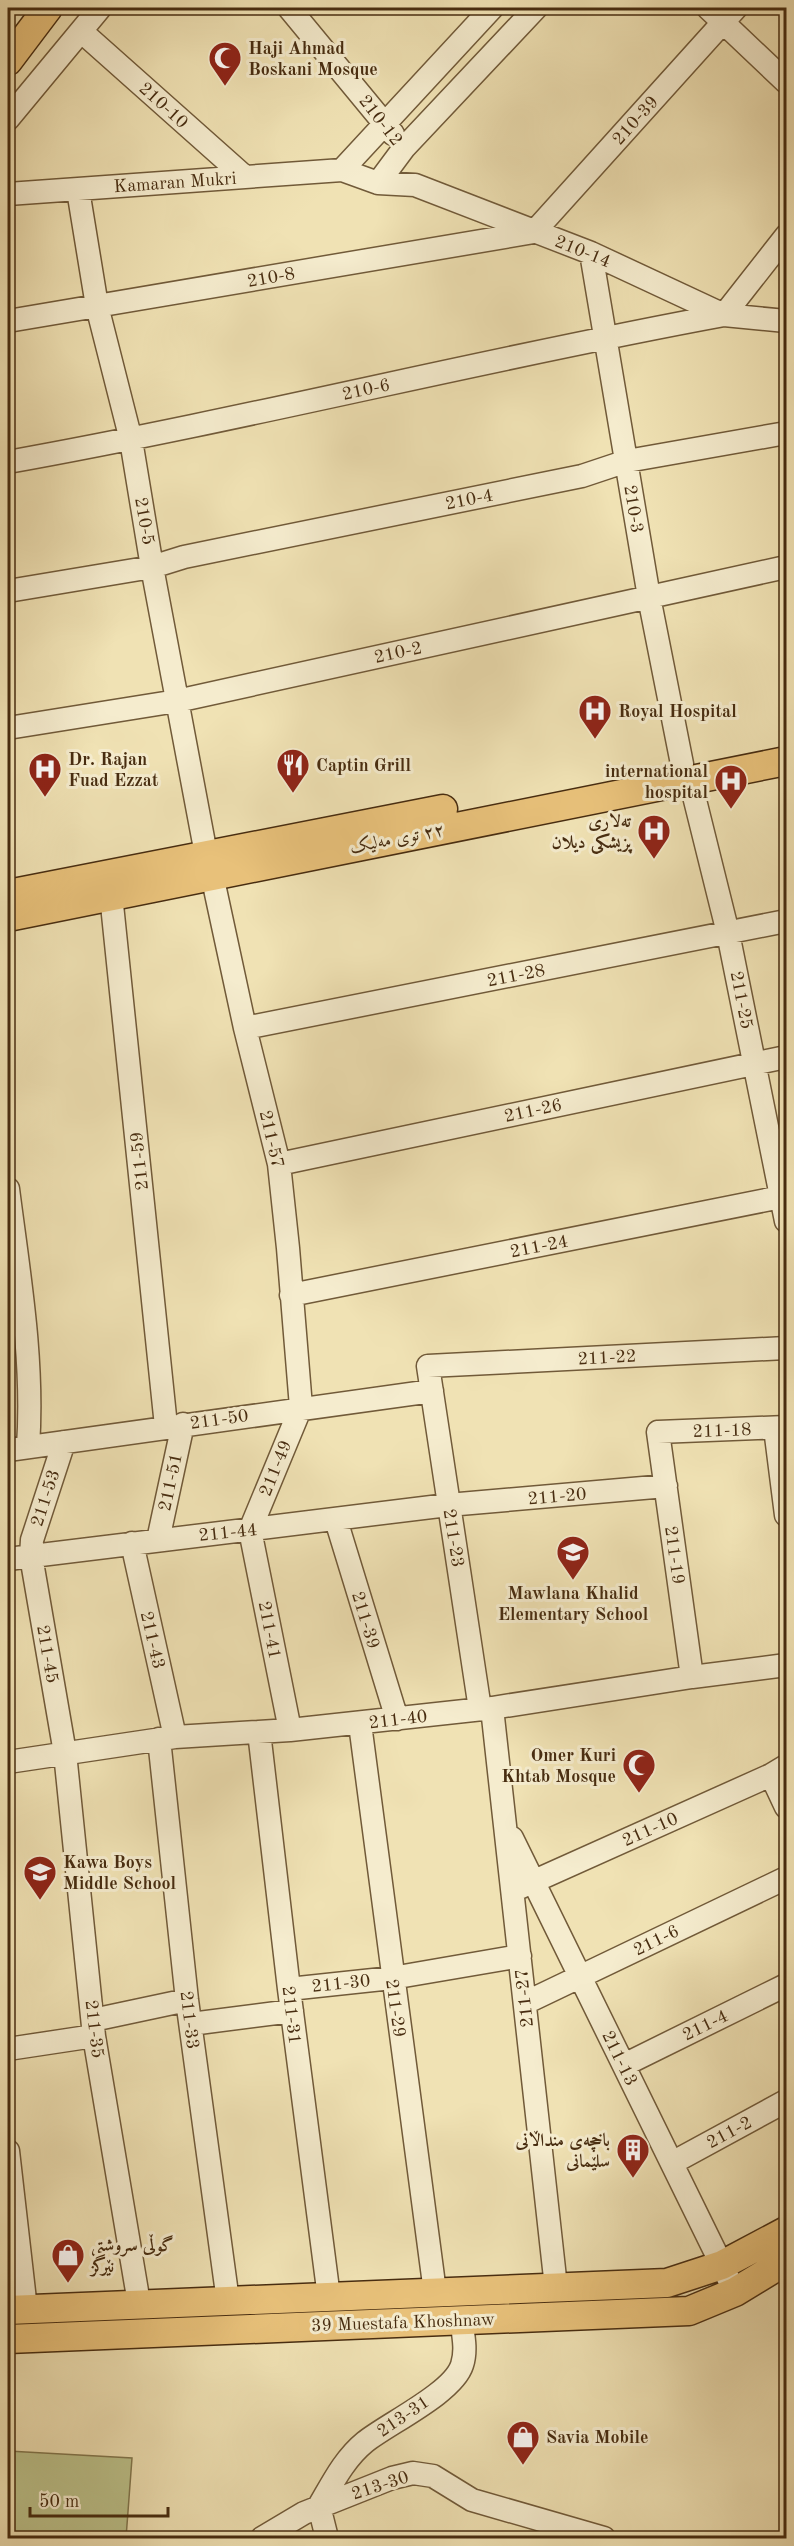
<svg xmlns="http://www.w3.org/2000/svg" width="794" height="2546" viewBox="0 0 794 2546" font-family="'Old Standard TT',Amiri,serif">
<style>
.green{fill:#bcc28b;stroke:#82774e;stroke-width:1.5}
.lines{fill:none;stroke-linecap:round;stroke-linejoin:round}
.minor-casing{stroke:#715a39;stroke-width:25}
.major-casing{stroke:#472c10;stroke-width:31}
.minor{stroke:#f5ecce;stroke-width:22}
.major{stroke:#e8c17a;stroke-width:28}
.labels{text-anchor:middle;stroke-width:6;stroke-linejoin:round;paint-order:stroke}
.poi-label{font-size:18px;font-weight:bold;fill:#472c10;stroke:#f5ecce;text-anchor:start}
.street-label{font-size:18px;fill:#472c10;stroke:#f5ecce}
</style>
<rect width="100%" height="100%" fill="#f0e2b4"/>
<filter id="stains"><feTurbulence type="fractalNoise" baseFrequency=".00333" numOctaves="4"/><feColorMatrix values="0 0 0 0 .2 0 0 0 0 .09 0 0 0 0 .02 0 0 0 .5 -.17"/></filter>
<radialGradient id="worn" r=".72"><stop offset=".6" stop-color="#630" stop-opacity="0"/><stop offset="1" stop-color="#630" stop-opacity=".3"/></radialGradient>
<path class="green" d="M8,2451L132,2458L126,2538H8Z"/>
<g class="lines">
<g class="minor-casing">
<path id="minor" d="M289,8L393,134
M708,8L786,82
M82,32L245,177
M8,119L100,8
M342,170L492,8
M378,183L404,148L536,8
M78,190L97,306L131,440L152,567L206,854
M8,194L342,170L378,183L415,185L591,253L724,315L786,321
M591,253L649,597L682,764
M8,321L534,232L736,8
M8,462C248,419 484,359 724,315L786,236
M8,591L152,567L184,557L582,476L627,461L786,433
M8,728L177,701L786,567
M690,780L728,933L786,1221
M212,875L245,1028L279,1164L288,1248L301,1407L250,1530L290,1730
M111,895L166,1426
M245,1028L786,921
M279,1164L786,1057
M8,1189C19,1275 34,1360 28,1447
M291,1295L786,1196
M775,1428L786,1515
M64,1442L32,1540L31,1556L65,1753L94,2036L139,2303
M8,1450L432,1391
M336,1520L397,1719
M158,1540L183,1424
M132,1543L175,1737
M8,1559L448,1505L666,1486
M692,1677L658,1432L786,1427
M492,1708L556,2287
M480,1709L428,1366L786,1348
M360,1724L435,2292
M259,1732L289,1989L329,2297
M159,1739L187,2000L228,2301
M8,1762L175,1737L290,1730L492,1708L692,1677L786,1665
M771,1775L786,1807
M512,1838L735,2292
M519,1888L771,1775L786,1766
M289,1989L392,1978L520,1956
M525,2003L786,1878
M93,2020L187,2000
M191,2024L292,2011
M8,2049L94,2036
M624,2065L786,1985
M8,2151L26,2309
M672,2163L786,2101
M262,2538L304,2513L392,2478L413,2473L433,2476L472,2500L604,2538
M327,2538L319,2506C332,2484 344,2459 365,2442C389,2423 453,2393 462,2365C467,2350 463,2334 461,2319"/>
</g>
<g class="major-casing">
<path id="major" d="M8,61L48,8
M8,894L443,809
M8,917L786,761
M8,2310L667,2283L722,2265L786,2231
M8,2339L689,2311L735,2292L786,2261"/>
</g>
<use href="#minor" class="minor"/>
<use href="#major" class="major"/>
</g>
<defs>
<g id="mosque-pin" transform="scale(1.725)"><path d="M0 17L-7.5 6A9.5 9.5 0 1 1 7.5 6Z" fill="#8f2418" stroke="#f5ecce"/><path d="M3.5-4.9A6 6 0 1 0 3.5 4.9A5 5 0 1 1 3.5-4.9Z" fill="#fff"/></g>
<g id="hospital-pin" transform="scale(1.725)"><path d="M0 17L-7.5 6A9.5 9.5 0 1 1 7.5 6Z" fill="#8f2418" stroke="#f5ecce"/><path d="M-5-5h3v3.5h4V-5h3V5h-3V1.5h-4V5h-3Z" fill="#fff"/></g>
<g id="restaurant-pin" transform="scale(1.725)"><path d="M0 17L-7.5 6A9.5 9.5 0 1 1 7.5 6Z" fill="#8f2418" stroke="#f5ecce"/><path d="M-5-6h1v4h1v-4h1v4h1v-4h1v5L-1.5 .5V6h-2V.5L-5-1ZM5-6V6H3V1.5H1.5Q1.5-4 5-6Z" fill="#fff"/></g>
<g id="school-pin" transform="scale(1.725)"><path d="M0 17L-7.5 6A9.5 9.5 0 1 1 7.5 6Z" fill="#8f2418" stroke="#f5ecce"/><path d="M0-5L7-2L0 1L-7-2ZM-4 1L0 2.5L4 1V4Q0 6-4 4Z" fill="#fff"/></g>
<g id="building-pin" transform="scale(1.725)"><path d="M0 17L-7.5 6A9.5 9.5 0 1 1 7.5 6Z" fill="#8f2418" stroke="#f5ecce"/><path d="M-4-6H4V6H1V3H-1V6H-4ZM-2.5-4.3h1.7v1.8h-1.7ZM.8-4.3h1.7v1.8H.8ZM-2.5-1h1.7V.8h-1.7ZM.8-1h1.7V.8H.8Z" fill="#fff"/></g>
<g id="shop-pin" transform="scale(1.725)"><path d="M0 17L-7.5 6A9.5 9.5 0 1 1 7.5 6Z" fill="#8f2418" stroke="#f5ecce"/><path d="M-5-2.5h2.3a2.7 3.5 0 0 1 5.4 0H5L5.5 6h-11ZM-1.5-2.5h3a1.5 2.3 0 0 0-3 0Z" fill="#fff"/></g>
</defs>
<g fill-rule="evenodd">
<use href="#mosque-pin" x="225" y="58"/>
<use href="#hospital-pin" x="595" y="711"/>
<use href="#restaurant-pin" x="293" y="765"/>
<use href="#hospital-pin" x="45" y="769"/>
<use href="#hospital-pin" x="731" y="781"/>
<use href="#hospital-pin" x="654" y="831"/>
<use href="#school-pin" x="573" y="1552"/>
<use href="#mosque-pin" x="639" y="1765"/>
<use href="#school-pin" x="40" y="1872"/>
<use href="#building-pin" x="633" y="2150"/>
<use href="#shop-pin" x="68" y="2255"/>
<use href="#shop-pin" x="523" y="2437"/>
</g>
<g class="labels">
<g class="poi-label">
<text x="248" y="54">Haji Ahmad<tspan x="248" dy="21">Boskani Mosque</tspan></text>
<text x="618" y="717">Royal Hospital</text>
<text x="68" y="765">Dr. Rajan<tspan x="68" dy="21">Fuad Ezzat</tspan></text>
<text x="316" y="771">Captin Grill</text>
<text x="708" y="777" text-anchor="end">international<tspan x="708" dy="21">hospital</tspan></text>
<text x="631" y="827" text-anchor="end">تەلاری<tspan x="631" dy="21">پزیشکی دیلان</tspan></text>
<text x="573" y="1599" text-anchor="middle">Mawlana Khalid<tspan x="573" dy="21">Elementary School</tspan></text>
<text x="616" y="1761" text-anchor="end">Omer Kuri<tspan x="616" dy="21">Khtab Mosque</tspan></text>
<text x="63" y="1868">Kawa Boys<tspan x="63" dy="21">Middle School</tspan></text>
<text x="610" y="2146" text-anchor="end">باخچەی منداڵانی<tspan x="610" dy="21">سلێمانی</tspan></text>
<text x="91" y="2251">گوڵی سروشتی<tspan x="91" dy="21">نێرگز</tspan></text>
<text x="546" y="2443">Savia Mobile</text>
</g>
<g class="street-label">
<text transform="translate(164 105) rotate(42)" y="6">210-10</text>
<text transform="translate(381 120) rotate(52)" y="6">210-12</text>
<text transform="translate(635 120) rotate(-48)" y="6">210-39</text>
<text transform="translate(175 182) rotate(-4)" y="6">Kamaran Mukri</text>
<text transform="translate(583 251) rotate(22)" y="6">210-14</text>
<text transform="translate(271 277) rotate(-10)" y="6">210-8</text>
<text transform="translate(366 389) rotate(-12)" y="6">210-6</text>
<text transform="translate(469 499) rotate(-11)" y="6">210-4</text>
<text transform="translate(634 509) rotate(81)" y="6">210-3</text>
<text transform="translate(145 521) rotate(80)" y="6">210-5</text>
<text transform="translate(398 652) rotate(-12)" y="6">210-2</text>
<text transform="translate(397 838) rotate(-11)" y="6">٢٢ توی مەلیک</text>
<text transform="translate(516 975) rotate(-11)" y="6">211-28</text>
<text transform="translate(742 1000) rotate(79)" y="6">211-25</text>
<text transform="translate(533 1110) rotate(-12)" y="6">211-26</text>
<text transform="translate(272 1139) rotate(77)" y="6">211-57</text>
<text transform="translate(139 1161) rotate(-96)" y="6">211-59</text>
<text transform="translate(539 1246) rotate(-11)" y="6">211-24</text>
<text transform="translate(607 1357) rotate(-3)" y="6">211-22</text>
<text transform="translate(219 1419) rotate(-8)" y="6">211-50</text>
<text transform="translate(722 1430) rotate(-2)" y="6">211-18</text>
<text transform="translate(275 1468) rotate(-68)" y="6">211-49</text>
<text transform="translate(170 1482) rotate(-78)" y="6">211-51</text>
<text transform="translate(557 1496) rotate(-5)" y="6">211-20</text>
<text transform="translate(45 1498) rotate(-72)" y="6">211-53</text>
<text transform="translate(228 1532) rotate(-6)" y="6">211-44</text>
<text transform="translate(454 1538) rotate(81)" y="6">211-23</text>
<text transform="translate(675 1555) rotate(82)" y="6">211-19</text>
<text transform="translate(366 1620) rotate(73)" y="6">211-39</text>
<text transform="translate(270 1630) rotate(79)" y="6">211-41</text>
<text transform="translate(153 1640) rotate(77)" y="6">211-43</text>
<text transform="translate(48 1654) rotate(80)" y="6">211-45</text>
<text transform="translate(398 1719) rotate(-7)" y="6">211-40</text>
<text transform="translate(650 1829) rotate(-24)" y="6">211-10</text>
<text transform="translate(656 1940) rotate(-26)" y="6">211-6</text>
<text transform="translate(341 1983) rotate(-6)" y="6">211-30</text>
<text transform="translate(524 1998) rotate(-96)" y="6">211-27</text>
<text transform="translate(396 2008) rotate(82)" y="6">211-29</text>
<text transform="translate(292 2015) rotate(83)" y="6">211-31</text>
<text transform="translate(190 2020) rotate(83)" y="6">211-33</text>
<text transform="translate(705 2025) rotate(-26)" y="6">211-4</text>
<text transform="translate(95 2029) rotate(83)" y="6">211-35</text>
<text transform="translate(620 2058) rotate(64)" y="6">211-13</text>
<text transform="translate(729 2132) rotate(-28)" y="6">211-2</text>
<text transform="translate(403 2322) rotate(-2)" y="6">39 Muestafa Khoshnaw</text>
<text transform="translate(403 2416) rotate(-34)" y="6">213-31</text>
<text transform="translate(380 2485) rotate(-18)" y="6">213-30</text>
</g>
</g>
<rect width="794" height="2546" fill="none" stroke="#f0e2b4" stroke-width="30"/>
<rect x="9" y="9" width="776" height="2528" fill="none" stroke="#472c10" stroke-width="3"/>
<rect x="15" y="15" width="764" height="2516" fill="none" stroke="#472c10" stroke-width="1.5"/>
<path d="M30 2507v9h138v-9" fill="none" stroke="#472c10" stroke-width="3"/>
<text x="39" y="2507" font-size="18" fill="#472c10" stroke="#f5ecce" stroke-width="4.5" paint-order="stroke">50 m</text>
<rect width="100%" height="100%" filter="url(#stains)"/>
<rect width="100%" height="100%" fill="url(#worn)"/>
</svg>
